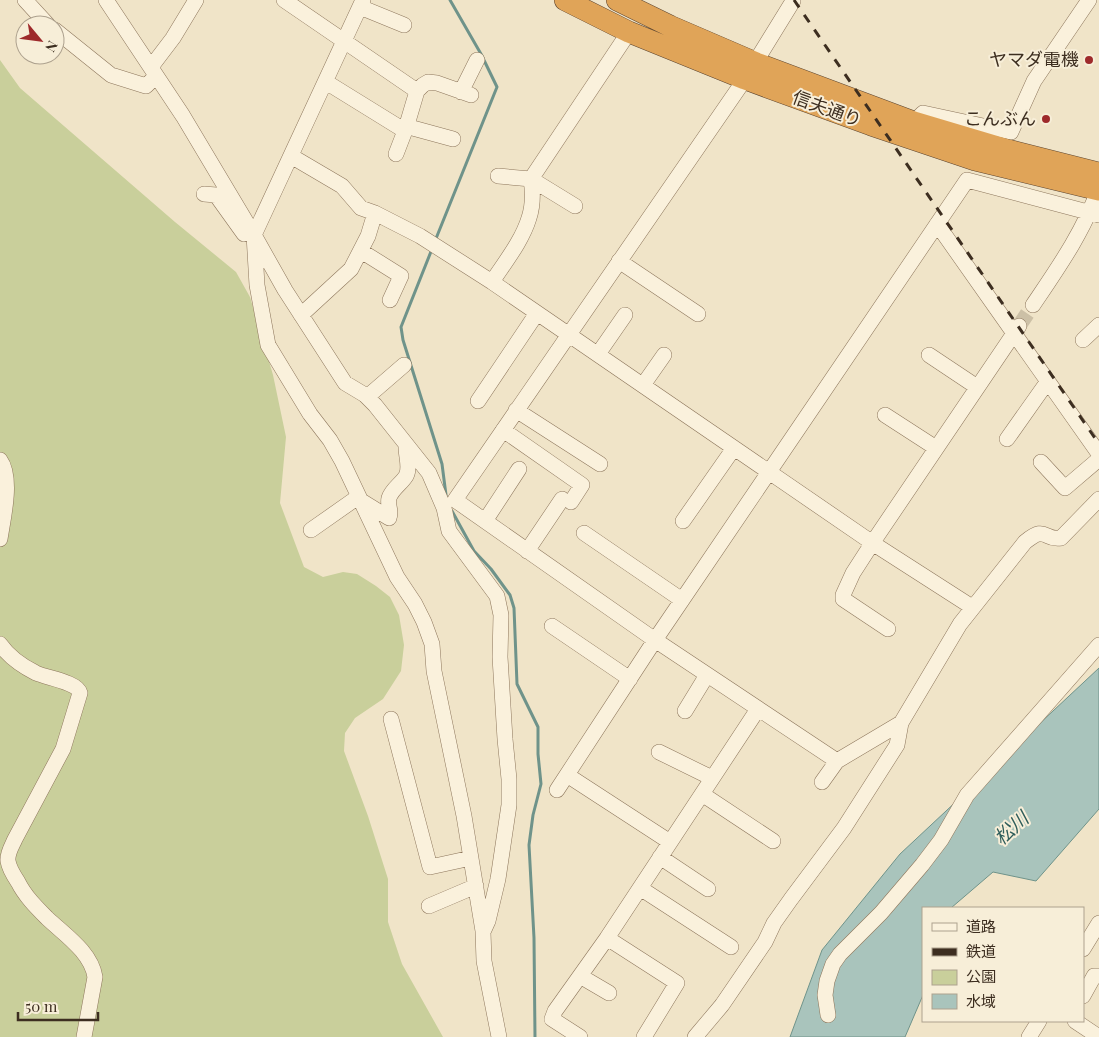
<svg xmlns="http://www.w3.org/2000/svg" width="1099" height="1037" viewBox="0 0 1099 1037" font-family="'Playfair Display','Noto Sans JP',serif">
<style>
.green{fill:#c9cf9b}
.water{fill:#a9c4bc;stroke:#6f938a}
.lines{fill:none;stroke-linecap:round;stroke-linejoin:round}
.stream{stroke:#6f938a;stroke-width:3}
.minor-tunnel{stroke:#ccc0a6;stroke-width:15;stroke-dasharray:15 8;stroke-linecap:butt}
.minor-casing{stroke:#8d765c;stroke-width:16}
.highway-casing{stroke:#5b4430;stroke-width:22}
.minor{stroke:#faf1dc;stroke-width:15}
.highway{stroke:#e0a458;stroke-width:21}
.rail{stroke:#3d2e20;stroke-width:3;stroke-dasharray:9 9;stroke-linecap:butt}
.poi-dot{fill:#9e2a2b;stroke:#f7eed8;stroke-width:2}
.labels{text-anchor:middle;stroke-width:4;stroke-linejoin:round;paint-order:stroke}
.poi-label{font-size:18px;fill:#3d2e20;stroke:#f7eed8;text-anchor:end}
.street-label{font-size:18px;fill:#3d2e20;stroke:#f7eed8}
.water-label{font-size:19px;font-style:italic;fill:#2f5d5a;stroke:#f7eed8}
</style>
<rect width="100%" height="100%" fill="#f0e4c8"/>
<path class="green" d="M0,60L20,88L175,222L236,272L250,297L273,375L286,437L280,503L304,567L323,577L343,572L357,574L376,586L390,597L399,615L404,645L401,671L383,699L355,718L345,733L344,751L368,816L388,879V922L402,964L443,1037H0Z"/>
<path class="water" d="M1099,668V809L1036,881L993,872L951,908H923V995L905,1037H790L822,950L900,854Z"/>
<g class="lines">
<path class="stream" d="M435,241L497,87L481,54L450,0
M432,249L401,327L403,340L442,464L446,495
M452,511L474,551L491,569L510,595L514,608L517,684L538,727V754L541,784L533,815L529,845L534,938L535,1037"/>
<path class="minor-tunnel" d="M1019,326L1033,305"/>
<g class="minor-casing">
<path id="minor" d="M25,0L48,25
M106,0L183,116L254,235L285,290L345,383L365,395L375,405L429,473L444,508L449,531L497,596L501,615L500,657L505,739L509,779V805L498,879L488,921L483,932L484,961L499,1037
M284,0L417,91
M363,0L254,235L257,285L268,345L310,414L330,440L342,461L397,577L415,604L424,622L432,644L434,671L464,816L483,931
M793,1L745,79L455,500L655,640L837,761L901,723L960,624L1025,542C1047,524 1043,541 1061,538L1099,499
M360,7L404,25
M55,30L111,75L146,86L156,76
M151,67L173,38L196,0
M326,82L402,129L409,127L453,139
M461,92L477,60
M914,122L923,113L1011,132L1034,81L1089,0
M396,154L406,128L417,91L423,85L428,82L437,83L471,95
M291,156L342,186L361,208L375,213L420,236L492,282L877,546L972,607
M498,176L531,179L629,32
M531,179L575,206
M204,194L216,195L244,234
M937,224L1099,454
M361,251L401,276L390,300
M619,261L698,314
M492,282C505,262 522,241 529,218C533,206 533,192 531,179
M1033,305C1058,268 1084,231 1099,188
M301,315L351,269L368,236L375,213
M1083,340L1099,325
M598,354L625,315
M929,355L977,387
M643,385L664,355
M367,397L404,365
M478,401L537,313
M516,410L600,464
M885,415L936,448
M503,430L582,485L571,502
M1007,439L1048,381
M0,460C13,478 3,519 0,539
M1041,462L1065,488L1099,459
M360,500L389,518C392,511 387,505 389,498C392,489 401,484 406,476C411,467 405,454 406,444
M485,521L519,469
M683,521L734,448
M311,530L358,497
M584,533L682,600
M527,551L562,499
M552,626L630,679
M888,629L843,599V595L853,573L873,542L1019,326
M0,644C9,657 22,666 36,673C47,678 77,682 80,693L63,749L15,839C12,846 7,853 8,861C9,868 14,876 18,882C25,896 36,907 47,918C65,935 91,952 95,977L84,1037
M685,711L707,675
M391,719L430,867L471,858
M659,752L712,778
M567,775L670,842
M822,782L837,761
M557,790L655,640L967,180L1099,215
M702,794L773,841
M660,857L708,889
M640,888L731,947
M429,906L476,886
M607,938L677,983L644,1037
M1083,949L1099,923
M580,976L609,993
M1083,996L1094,976H1099
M828,1015L825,995L827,981L833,964L840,954L881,913L922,865L941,840L967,795L1099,645
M1075,1021L1099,1037
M580,1037L552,1019L555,1011L607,938L758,709
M695,1037L722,1005L765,942L774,923L791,899L844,828L897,745L901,723
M1029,1037L1039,1021"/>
</g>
<g class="highway-casing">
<path id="highway" d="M565,0L629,32L745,79L871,125L975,160L1099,190
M617,0L670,26L756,63L914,122L1008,150L1099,173"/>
</g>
<use href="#minor" class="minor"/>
<use href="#highway" class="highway"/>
<path class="rail" d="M794,0L1099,444"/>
</g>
<g class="poi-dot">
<circle cx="1089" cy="60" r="5"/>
<circle cx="1046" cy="119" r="5"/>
</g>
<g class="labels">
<g class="poi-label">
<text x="1079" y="66">ヤマダ電機</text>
<text x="1036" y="125">こんぶん</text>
</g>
<g class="street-label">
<text transform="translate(827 109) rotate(20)" y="6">信夫通り</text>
</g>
<g class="water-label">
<text transform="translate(1011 828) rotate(-42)" y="7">松川</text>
</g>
</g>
<rect x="922" y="907" width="162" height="115" fill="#f7eed8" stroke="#ada18e"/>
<rect x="932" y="923" width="25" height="8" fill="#faf1dc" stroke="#ada18e"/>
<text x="966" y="932" font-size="15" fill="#3d2e20">道路</text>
<rect x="932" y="948" width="25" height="8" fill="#3d2e20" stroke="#ada18e"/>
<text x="966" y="957" font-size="15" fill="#3d2e20">鉄道</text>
<rect x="932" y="970" width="25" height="15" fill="#c9cf9b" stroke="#ada18e"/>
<text x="966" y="982" font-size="15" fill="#3d2e20">公園</text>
<rect x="932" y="994" width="25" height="15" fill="#a9c4bc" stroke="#ada18e"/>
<text x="966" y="1007" font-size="15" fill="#3d2e20">水域</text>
<g transform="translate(40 40) rotate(119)"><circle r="24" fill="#f7eed8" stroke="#ada18e"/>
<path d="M0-4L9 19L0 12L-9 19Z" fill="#9e2a2b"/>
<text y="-8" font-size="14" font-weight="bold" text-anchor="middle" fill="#3d2e20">N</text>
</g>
<path d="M18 1012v8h80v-8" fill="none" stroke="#3d2e20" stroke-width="2.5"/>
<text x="25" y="1012" font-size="15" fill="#3d2e20" stroke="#f7eed8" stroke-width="4" paint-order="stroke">50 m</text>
</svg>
